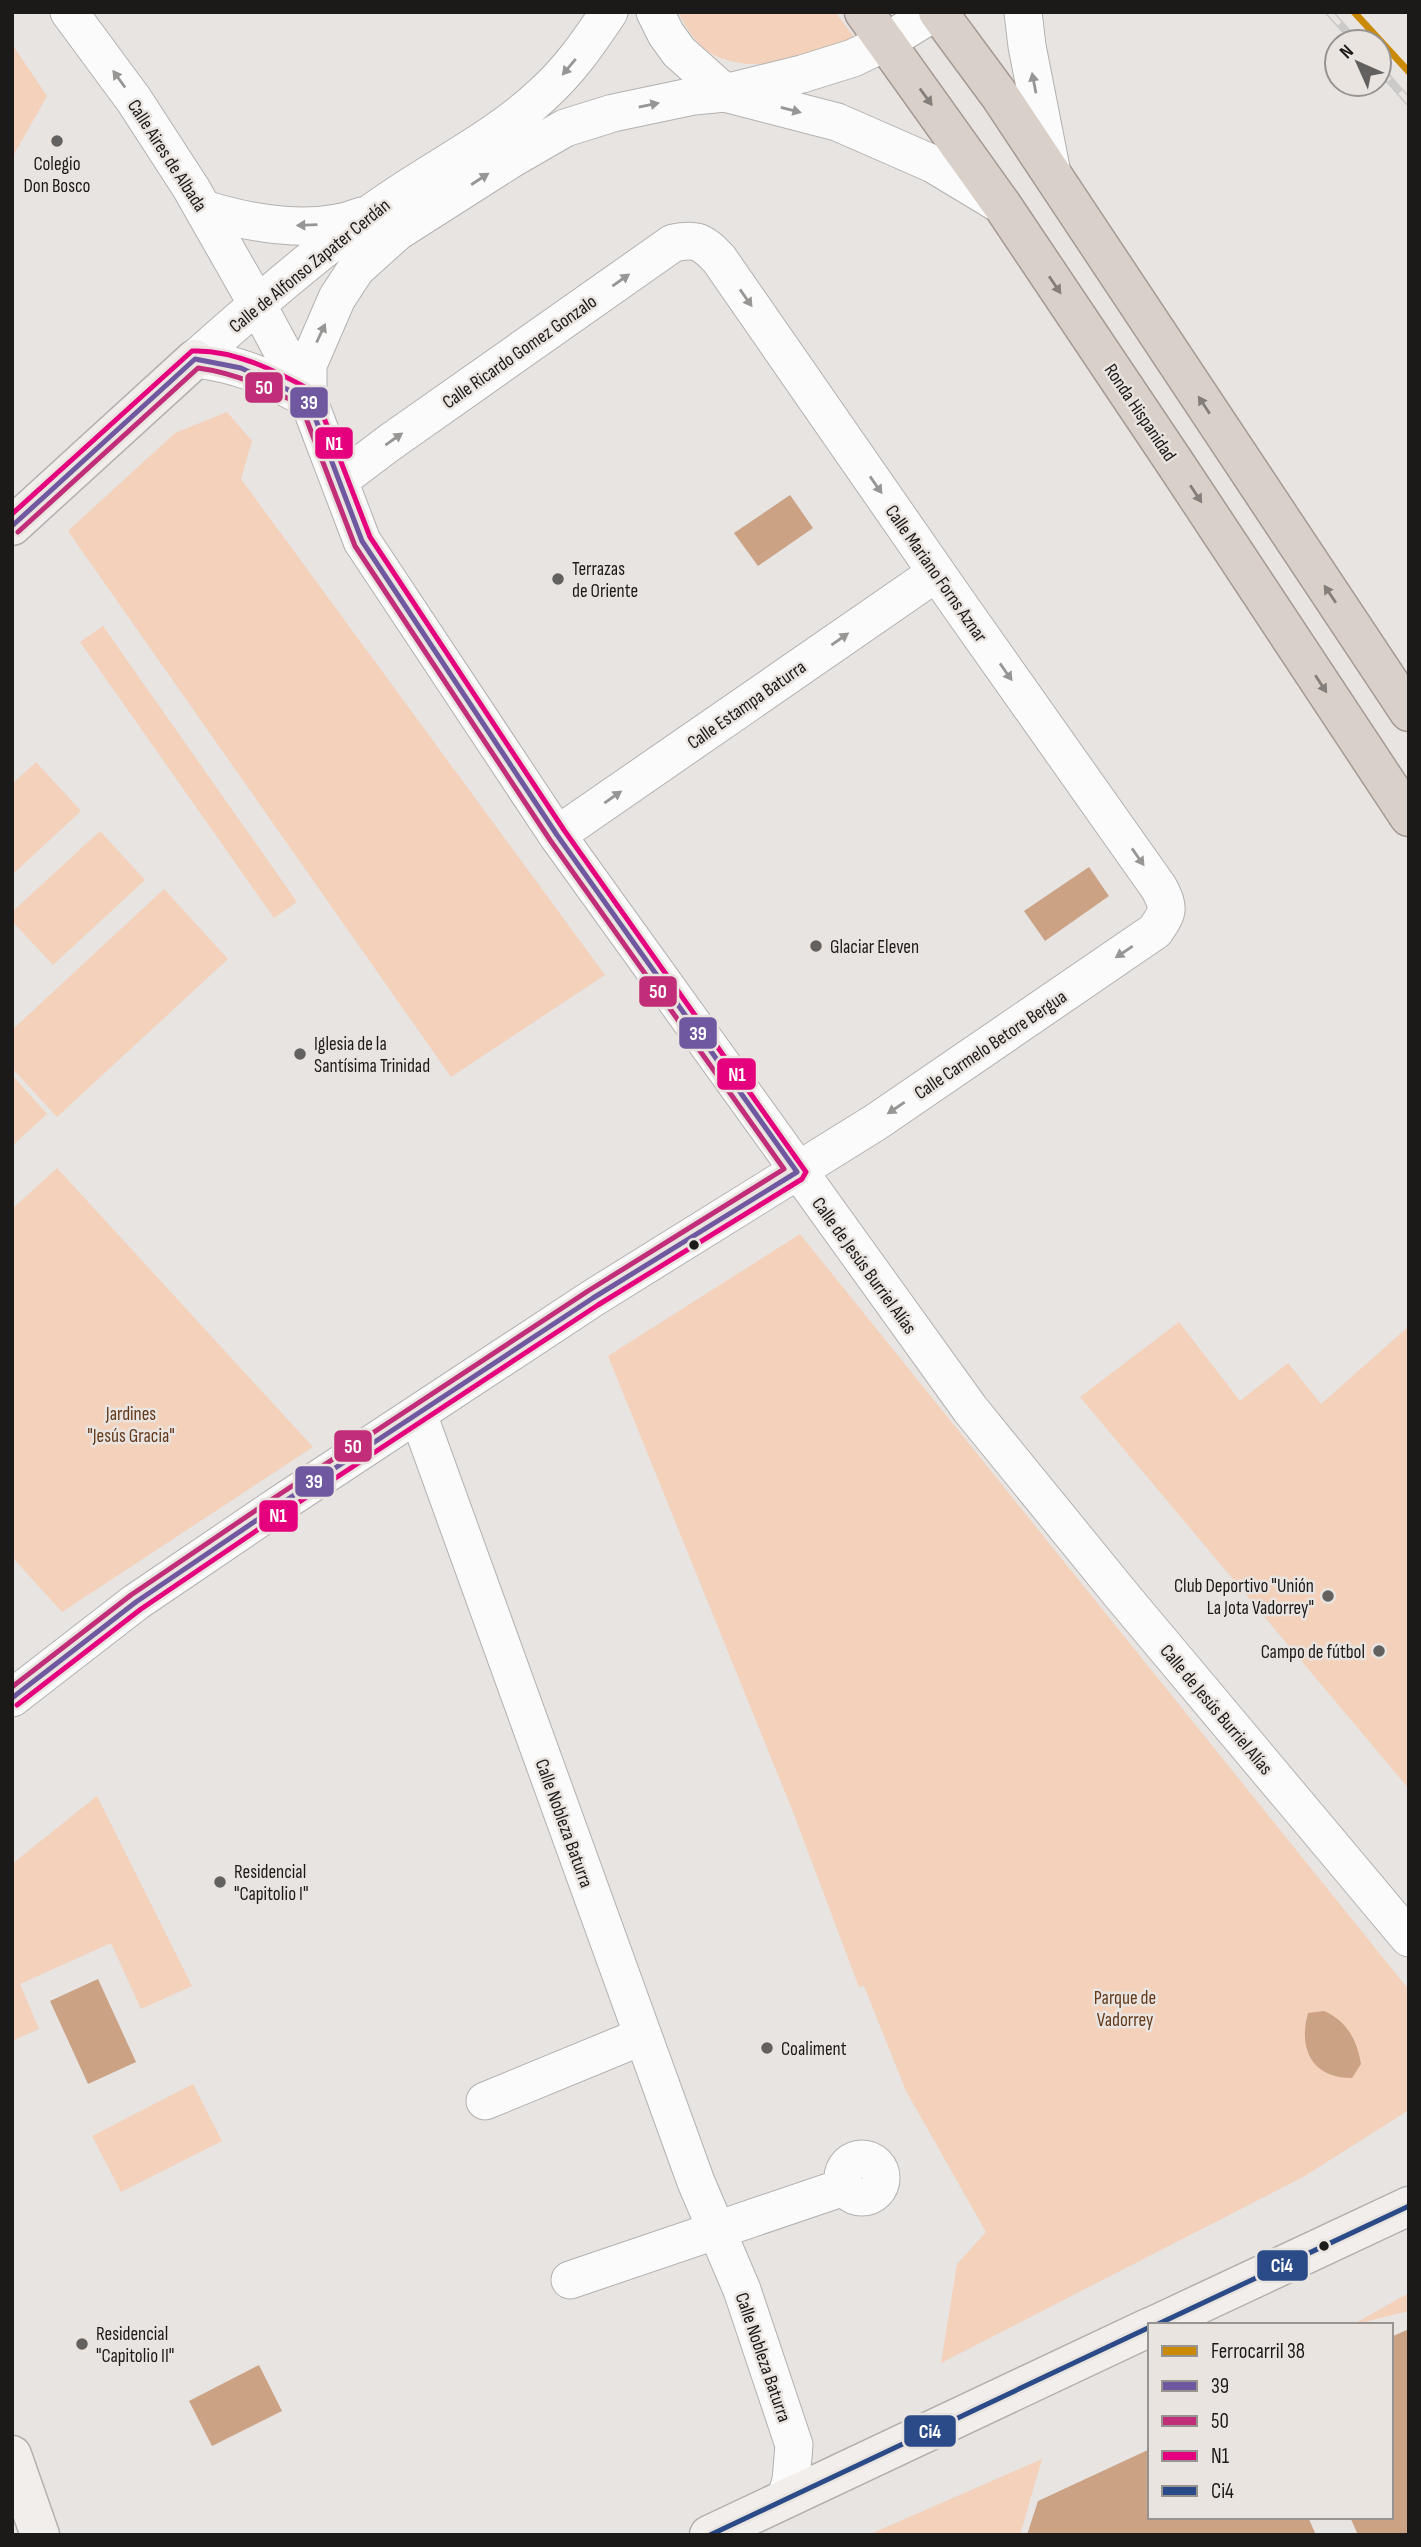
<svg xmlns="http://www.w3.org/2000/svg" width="1421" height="2547" viewBox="0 0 1421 2547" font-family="'Sofia Sans Condensed',sans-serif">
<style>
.green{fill:#f4d1ba}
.water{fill:#cca284}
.pier{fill:#e7e4e2}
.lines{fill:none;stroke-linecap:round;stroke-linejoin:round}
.street-casing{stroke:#b3b1b0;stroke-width:39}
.secondary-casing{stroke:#b3b1b0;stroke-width:41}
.highway-casing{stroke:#a59a93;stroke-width:41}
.street{stroke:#fbfbfb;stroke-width:37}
.secondary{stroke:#f1eeec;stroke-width:38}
.highway{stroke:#d9d0ca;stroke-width:38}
.rail-casing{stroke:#cbcac9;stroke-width:8}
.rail{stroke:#e9e4e0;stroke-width:5;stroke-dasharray:16;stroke-linecap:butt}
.bus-1-casing{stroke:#e9e4e0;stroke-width:10}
.bus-2-casing{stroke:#e9e4e0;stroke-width:10}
.bus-3-casing{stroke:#e9e4e0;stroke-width:10}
.bus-4-casing{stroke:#e9e4e0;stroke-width:10}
.bus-1{stroke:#6f58a0;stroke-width:5}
.bus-2{stroke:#c12d78;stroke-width:5}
.bus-3{stroke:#e5007d;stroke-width:5}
.bus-4{stroke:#2b4b88;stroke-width:5}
.rail-1-casing{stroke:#e9e4e0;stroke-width:12}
.rail-1{stroke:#cb8a05;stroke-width:7}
.oneway{fill:#979695}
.oneway2{fill:#847e7a}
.poi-dot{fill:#63615f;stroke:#e9e4e0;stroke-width:2.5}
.bus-dot{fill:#1c1a19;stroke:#e9e4e0;stroke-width:2.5}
.labels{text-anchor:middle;stroke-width:5;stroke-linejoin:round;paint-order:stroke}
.street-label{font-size:19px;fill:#1c1a19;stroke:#e9e4e0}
.poi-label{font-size:19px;fill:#1c1a19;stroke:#e9e4e0;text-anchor:start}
.park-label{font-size:19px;fill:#63391a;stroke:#e9e4e0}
.line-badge{stroke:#e9e4e0;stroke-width:2.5}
.badge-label{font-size:19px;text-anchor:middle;font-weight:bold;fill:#fff}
</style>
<rect width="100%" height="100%" fill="#e7e4e2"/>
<path class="green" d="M678,12H835L854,37C814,56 754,77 712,54C696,45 686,27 678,12Z
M12,44L47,96L12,158Z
M227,412L252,441L241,479L605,975L451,1077L68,531L175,433Z
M103,626L297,902L274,918L80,642Z
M36,762L81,811L12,875V784Z
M100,831L145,880L53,965L12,921V912Z
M164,889L228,959L57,1117L12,1068V1030Z
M12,1075L47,1114L12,1146Z
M57,1168L313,1447L62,1612L12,1557V1209Z
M800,1234L1409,1990V2110L1303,2177L941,2363L957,2264L986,2232L906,2091L864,1986L859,1987L793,1812L608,1356Z
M1179,1322L1240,1401L1288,1363L1321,1404L1409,1326V1789L1080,1397Z
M97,1796L192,1986L141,2009L111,1943L20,1984L39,2029L12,2041V1864Z
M193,2084L222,2141L121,2192L92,2136Z
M1409,2293V2311L1352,2325Z
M1042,2459L1020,2535H868Z"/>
<path class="water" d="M790,495L813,528L758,566L734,533Z
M1089,867L1109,896L1045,941L1024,911Z
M98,1979L136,2062L88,2084L50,2001Z
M1324,2011C1347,2021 1357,2040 1361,2064L1352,2078C1312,2078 1298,2049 1308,2013Z
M1409,2329V2535H1027L1038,2501L1150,2449V2517H1391V2337Z
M259,2365L282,2411L212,2446L189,2401Z"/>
<path class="pier" d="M1308,2517H1350L1358,2535H1316Z"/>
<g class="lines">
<g class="street-casing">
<path id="street" d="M69,12L134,100L191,188L257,304L308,399L362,541L557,835L970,1409L1123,1597L1409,1938
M655,12L666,34L679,52L725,93L837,122L933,164L1001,205
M1023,12L1027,46L1052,173
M204,209C252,224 314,235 362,216
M195,359C252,308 310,258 371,213C426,172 492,142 542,95C569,71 589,42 609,12
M195,359C242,364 267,378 308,399
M308,399V365L337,298L356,269L397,232L513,158L565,128L613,113L694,96L725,93L802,74L853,58L886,42L935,12
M557,835L936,573
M418,1414L696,2182L742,2290L794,2445L791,2480L786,2498
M12,1698L136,1602L279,1505L593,1298L876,1122L1155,931C1168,912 1170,909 1159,888L957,602L719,259C703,242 697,238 673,243L389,443L340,480
M485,2101L643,2036
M843 2178a19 19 0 1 1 38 0a19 19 0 1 1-38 0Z
M570,2280L844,2187"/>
</g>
<g class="secondary-casing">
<path id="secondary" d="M12,526L195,359
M1155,2325L1409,2206
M12,2455L40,2535
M709,2535L1150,2327"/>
</g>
<g class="highway-casing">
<path id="highway" d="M864,12L1002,205L1177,466L1409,817
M938,12L1000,96L1409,712"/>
</g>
<use href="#street" class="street"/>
<use href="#secondary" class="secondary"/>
<use href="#highway" class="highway"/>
<g class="rail-casing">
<path id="rail" d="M1329,12L1356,42
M1379,68L1409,102"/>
</g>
<use href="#rail" class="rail"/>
<g class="bus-1-casing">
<path id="bus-1" d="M12,526L195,359L241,368L308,399L362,541L557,835L797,1172L593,1298L279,1505L136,1602L12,1698"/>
</g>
<g class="bus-2-casing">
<path id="bus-2" d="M12,1687L131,1595L274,1498L588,1291L784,1169L550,840L355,546L301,405C268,388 235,373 198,368L18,532"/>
</g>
<g class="bus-3-casing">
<path id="bus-3" d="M12,514L192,351C234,349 278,372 314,392L370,537L564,830L806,1172L802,1179L598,1305L284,1512L141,1609L17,1705"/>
</g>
<g class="bus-4-casing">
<path id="bus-4" d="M1156,2325L1409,2206
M710,2535L1150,2327"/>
</g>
<use href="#bus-1" class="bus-1"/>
<use href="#bus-2" class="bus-2"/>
<use href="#bus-3" class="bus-3"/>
<use href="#bus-4" class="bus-4"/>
<g class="rail-1-casing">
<path id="rail-1" d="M1354,12L1409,72"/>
</g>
<use href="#rail-1" class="rail-1"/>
</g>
<defs><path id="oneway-solid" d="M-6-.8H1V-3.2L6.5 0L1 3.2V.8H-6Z" transform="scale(1.75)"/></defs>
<g class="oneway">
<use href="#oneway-solid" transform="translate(569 67) rotate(130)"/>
<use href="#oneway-solid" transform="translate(119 79) rotate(-126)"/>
<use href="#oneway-solid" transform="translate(1034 83) rotate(-101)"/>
<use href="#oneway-solid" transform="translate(649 105) rotate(-12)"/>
<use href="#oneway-solid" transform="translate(791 110) rotate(14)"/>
<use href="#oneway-solid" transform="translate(480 179) rotate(-33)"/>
<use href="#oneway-solid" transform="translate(307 225) rotate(178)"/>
<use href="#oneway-solid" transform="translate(621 280) rotate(-35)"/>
<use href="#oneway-solid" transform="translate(746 298) rotate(55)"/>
<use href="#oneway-solid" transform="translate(321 333) rotate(-65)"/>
<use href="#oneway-solid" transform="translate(394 439) rotate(-35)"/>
<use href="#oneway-solid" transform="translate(876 485) rotate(55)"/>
<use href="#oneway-solid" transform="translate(840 639) rotate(-35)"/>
<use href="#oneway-solid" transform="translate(1006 672) rotate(55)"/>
<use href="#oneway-solid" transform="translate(613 797) rotate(-35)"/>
<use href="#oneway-solid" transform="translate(1138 857) rotate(55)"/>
<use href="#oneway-solid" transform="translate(1124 952) rotate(146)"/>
<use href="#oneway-solid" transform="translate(896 1108) rotate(146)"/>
</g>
<g class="oneway2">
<use href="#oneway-solid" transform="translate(926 97) rotate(54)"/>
<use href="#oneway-solid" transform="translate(1055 285) rotate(56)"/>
<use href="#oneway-solid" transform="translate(1204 405) rotate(-123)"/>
<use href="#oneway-solid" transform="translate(1196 494) rotate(57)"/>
<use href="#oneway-solid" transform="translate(1330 594) rotate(-124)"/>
<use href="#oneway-solid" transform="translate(1321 684) rotate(57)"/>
</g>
<g class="poi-dot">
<circle cx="57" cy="141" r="7"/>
<circle cx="558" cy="579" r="7"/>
<circle cx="816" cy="946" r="7"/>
<circle cx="300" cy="1054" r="7"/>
<circle cx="1328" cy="1596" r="7"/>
<circle cx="1379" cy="1651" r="7"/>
<circle cx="220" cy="1882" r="7"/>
<circle cx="767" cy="2048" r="7"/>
<circle cx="82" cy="2344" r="7"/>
</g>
<g class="bus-dot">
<circle cx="694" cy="1245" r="6"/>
<circle cx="1324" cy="2246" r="6"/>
</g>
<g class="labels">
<g class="street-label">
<text transform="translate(168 155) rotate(57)" y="7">Calle Aires de Albada</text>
<text transform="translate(309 265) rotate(-39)" y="7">Calle de Alfonso Zapater Cerdán</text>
<text transform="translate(519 351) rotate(-35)" y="7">Calle Ricardo Gomez Gonzalo</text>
<text transform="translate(1141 412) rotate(56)" y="7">Ronda Hispanidad</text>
<text transform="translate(937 573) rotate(55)" y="7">Calle Mariano Forns Aznar</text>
<text transform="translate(746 704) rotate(-35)" y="7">Calle Estampa Baturra</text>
<text transform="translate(990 1044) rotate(-34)" y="7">Calle Carmelo Betore Bergua</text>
<text transform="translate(865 1265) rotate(54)" y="7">Calle de Jesús Burriel Alías</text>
<text transform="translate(1217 1709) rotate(50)" y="7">Calle de Jesús Burriel Alías</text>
<text transform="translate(565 1823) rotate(70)" y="7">Calle Nobleza Baturra</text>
<text transform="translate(764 2357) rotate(71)" y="7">Calle Nobleza Baturra</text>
</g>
<g class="poi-label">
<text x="57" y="170" text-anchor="middle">Colegio<tspan x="57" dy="22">Don Bosco</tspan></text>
<text x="572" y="575">Terrazas<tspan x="572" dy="22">de Oriente</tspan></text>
<text x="830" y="953">Glaciar Eleven</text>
<text x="314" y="1050">Iglesia de la<tspan x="314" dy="22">Santísima Trinidad</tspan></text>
<text x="1314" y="1592" text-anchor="end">Club Deportivo "Unión<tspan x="1314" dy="22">La Jota Vadorrey"</tspan></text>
<text x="1365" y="1658" text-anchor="end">Campo de fútbol</text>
<text x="234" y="1878">Residencial<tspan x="234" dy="22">"Capitolio I"</tspan></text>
<text x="781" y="2055">Coaliment</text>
<text x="96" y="2340">Residencial<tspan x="96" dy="22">"Capitolio II"</tspan></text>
</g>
<g class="park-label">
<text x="131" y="1420">Jardines<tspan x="131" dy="22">"Jesús Gracia"</tspan></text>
<text x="1125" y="2004">Parque de<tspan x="1125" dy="22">Vadorrey</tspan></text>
</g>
</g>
<g class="line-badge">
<rect x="244" y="371" width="40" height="33" rx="7" fill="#c12d78"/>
<rect x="289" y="386" width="40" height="33" rx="7" fill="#6f58a0"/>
<rect x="314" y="426" width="40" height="34" rx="7" fill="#e5007d"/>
<rect x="638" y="975" width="40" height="33" rx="7" fill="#c12d78"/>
<rect x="678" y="1016" width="40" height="34" rx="7" fill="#6f58a0"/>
<rect x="716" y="1057" width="41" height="34" rx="7" fill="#e5007d"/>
<rect x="333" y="1429" width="40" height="34" rx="7" fill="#c12d78"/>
<rect x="294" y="1465" width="41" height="33" rx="7" fill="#6f58a0"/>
<rect x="258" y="1499" width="41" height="34" rx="7" fill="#e5007d"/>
<rect x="1256" y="2249" width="53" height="33" rx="7" fill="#2b4b88"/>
<rect x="903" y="2414" width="54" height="34" rx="7" fill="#2b4b88"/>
</g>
<g class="badge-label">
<text x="264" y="394">50</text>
<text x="309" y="409">39</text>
<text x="334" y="450">N1</text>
<text x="658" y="998">50</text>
<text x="698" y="1040">39</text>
<text x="737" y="1081">N1</text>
<text x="353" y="1453">50</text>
<text x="314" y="1488">39</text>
<text x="278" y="1522">N1</text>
<text x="1282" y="2272">Ci4</text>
<text x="930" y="2438">Ci4</text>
</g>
<rect width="1421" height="2547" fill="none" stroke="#1c1a19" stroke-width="28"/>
<rect x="1148" y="2323" width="245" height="196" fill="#e9e4e0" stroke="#979390" stroke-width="2"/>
<rect x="1162" y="2346" width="35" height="10" fill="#cb8a05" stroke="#979390" stroke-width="2"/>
<text x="1211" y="2358" font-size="21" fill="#1c1a19">Ferrocarril 38</text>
<rect x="1162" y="2381" width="35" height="10" fill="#6f58a0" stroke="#979390" stroke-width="2"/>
<text x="1211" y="2393" font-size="21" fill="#1c1a19">39</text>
<rect x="1162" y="2416" width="35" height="10" fill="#c12d78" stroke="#979390" stroke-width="2"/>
<text x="1211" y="2428" font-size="21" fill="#1c1a19">50</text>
<rect x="1162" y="2451" width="35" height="10" fill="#e5007d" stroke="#979390" stroke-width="2"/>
<text x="1211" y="2463" font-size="21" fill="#1c1a19">N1</text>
<rect x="1162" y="2486" width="35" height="10" fill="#2b4b88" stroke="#979390" stroke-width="2"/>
<text x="1211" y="2498" font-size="21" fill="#1c1a19">Ci4</text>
<g transform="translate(1358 63) rotate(315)"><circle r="33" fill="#e9e4e0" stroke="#979390" stroke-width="2"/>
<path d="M0-5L12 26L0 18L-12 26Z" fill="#63615f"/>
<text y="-10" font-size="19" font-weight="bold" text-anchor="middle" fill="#1c1a19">N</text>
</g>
</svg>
